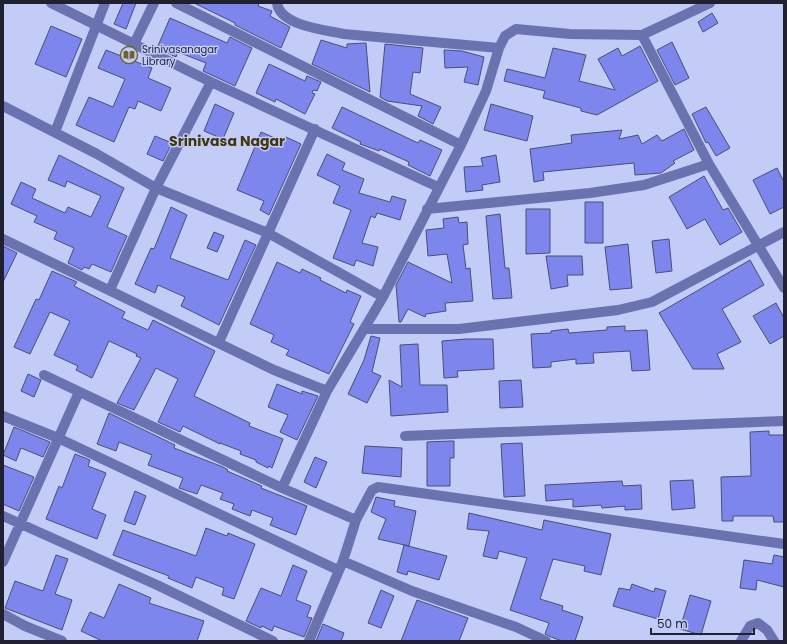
<svg xmlns="http://www.w3.org/2000/svg" width="787" height="644" viewBox="0 0 787 644" font-family="Poppins,sans-serif">
<style>
.building{fill:#7c86ed;stroke:#494f74}
.lines{fill:none;stroke-linecap:round;stroke-linejoin:round}
.minor{stroke:#6a73b0;stroke-width:10}
.labels{text-anchor:middle;stroke-width:3;stroke-linejoin:round;paint-order:stroke}
.poi-label{font-size:10px;fill:#1f2132;stroke:#c3cbf7;text-anchor:start}
.district-label{font-size:14px;font-weight:bold;fill:#40370d;stroke:#c3cbf7}
</style>
<rect width="100%" height="100%" fill="#c3cbf7"/>
<path class="building" d="M123,3H136L126,29L114,24Z
M194,3H259L258,6L272,11L270,16L290,27L281,48L235,25V23Z
M712,13L718,23L703,32L698,22Z
M170,18L227,43L230,37L252,48L235,86L203,71L206,63L178,52L176,57L157,48Z
M51,26L82,39L66,77L35,64Z
M321,40L347,48V44L366,43L370,92L312,64Z
M672,42L689,78L675,85L657,50Z
M385,44L423,48L420,73L413,72L410,94L441,107L433,124L418,116L422,106L387,101L380,97Z
M640,46L658,81L597,115L581,111V108L543,98L545,91L504,81L507,69L545,78L553,48L586,55L579,81L615,90L598,59L618,48L622,56Z
M106,50L152,68L148,78L171,88L161,111L138,101L135,109L129,107L114,142L76,125L89,97L113,107L125,79L98,68Z
M444,50L462,51L484,57L478,85L464,82L468,67L445,68Z
M269,64L305,81L307,76L321,82L317,91L313,90L312,93L315,94L305,114L276,99L275,102L256,93Z
M215,104L234,113L223,139L204,131Z
M491,104L533,116L527,141L484,130Z
M342,107L418,143L420,140L442,150L430,176L408,165L409,162L380,149L379,151L360,144L361,142L332,128Z
M706,107L730,148L716,156L708,142L706,143L692,114Z
M684,129L694,150L673,161L675,163L661,173L635,175L634,163L543,172L544,180L534,182L530,149L572,143L571,135L622,130L619,139L638,135L642,144L657,135L662,141Z
M261,132L284,142L286,137L301,144L269,215L260,210L264,201L237,190Z
M155,136L172,143L163,161L147,154Z
M327,154L345,163L342,170L364,179L359,193L390,202L392,196L406,200L400,220L377,213L375,218L371,216L362,243L378,247L373,266L356,260L354,266L333,258L351,210L333,203L340,186L317,175Z
M59,155L124,188L107,227L127,236L111,272L92,264L89,269L84,267L82,270L68,263L74,248L54,239L57,232L34,222L37,216L11,204L21,182L36,189L32,198L65,213L68,207L91,217L101,196L67,181L65,187L48,180Z
M496,155L500,182L482,185L483,190L466,192L464,167L483,166L481,158Z
M777,168L784,182V207L770,214L753,180Z
M704,176L723,210L728,208L742,232L720,245L705,219L687,229L669,197Z
M585,202H603V243H585Z
M171,207L187,215L170,258L228,280L245,240L256,245L219,325L181,306L185,297L158,285L155,293L135,284L151,248L154,249Z
M526,209H550V253L526,254Z
M500,214L505,268H509L512,298L493,299L486,216Z
M458,217L459,223L467,222L468,244L463,245L466,269L470,268L473,301L445,303L446,311L426,314L425,317L408,309L401,322H399L396,285L408,262L452,283L447,254L428,256L426,230L444,228L443,219Z
M214,232L224,236L217,252L207,248Z
M669,239L672,271L656,273L652,241Z
M628,244L632,288L610,290L605,247Z
M3,246L17,253L3,282Z
M546,256H582L583,275H567L568,286L551,289Z
M750,260L764,285L722,309L741,342L717,354L724,369H693L659,313Z
M277,262L300,273L302,269L321,278L320,280L346,293L347,290L361,296L350,322L354,324L329,374L286,355L289,350L271,342L274,335L250,324Z
M52,271L77,282L74,286L125,312L122,318L148,330L153,320L215,351L194,396L250,423L249,426L283,439L272,468L269,466L268,468L256,462V460L240,454L241,451L220,443V444L183,426L180,432L158,422L178,379L156,368L134,410L117,403L141,358L136,356L137,354L109,341L92,378L76,370L78,366L54,355L70,321L50,312L30,354L14,347L36,299L39,300Z
M776,303L784,318V336L770,344L753,316Z
M625,326V331L647,330L650,370L632,371L630,351L593,353L594,363L576,364V359L551,362V367L533,368L531,334L551,333V331L568,329L569,333L607,330V327Z
M371,336L380,338L372,372L381,376L367,403L348,394L364,360Z
M466,339H493L494,369L457,371L458,377L444,378L442,341Z
M418,344L420,385H447L448,412L391,416L389,380L402,387L400,345Z
M28,374L41,380L34,397L21,391Z
M521,380L523,407L500,408L499,381Z
M277,384L302,394V391L318,396L297,440L280,432L288,415L268,407Z
M109,413L175,445L174,448L223,467L228,470L227,471L262,486L261,488L307,506L296,535L270,525L273,518L252,510L250,516L232,509L234,504L220,499L223,493L201,485L197,494L179,488L183,478L148,465L152,455L119,442L116,451L97,444Z
M14,427L50,442L43,457L21,448L16,461L3,455Z
M769,431V435H784V522H774L773,516H733V521H722L721,477L751,476L750,432Z
M451,441H454V458H450V486H427V442Z
M522,443L525,496L504,497L501,444Z
M365,446L402,448L401,477L362,473Z
M75,454L90,460L88,466L106,473L92,509L106,515L97,539L46,519L59,486L62,488Z
M315,457L327,462L316,488L304,482Z
M3,465L34,477L19,511L3,504Z
M693,480L695,508L672,510L670,481Z
M622,481L623,486L641,485L642,509L625,510V506L602,508L601,505L573,507V499L546,501L545,485Z
M135,491L146,496L135,525L124,521Z
M376,497L395,501L394,506L416,511L409,546L378,539L386,519L371,512Z
M469,513L542,530L544,520L611,534L601,575L584,571L585,566L553,559L540,599L563,606L562,610L583,617L575,641H562L551,637L545,634L549,623L510,610L527,558L499,551L497,559L483,556L489,531L467,529Z
M206,528L227,536L228,533L255,544L234,599L222,595L224,588L196,577L192,588L168,578L169,576L113,555L123,530L196,556Z
M404,545L447,556L439,580L408,571L407,575L397,572Z
M56,555L68,559L55,594L72,600L62,630L5,608L15,581L43,591Z
M774,555L784,557V587L757,580L756,590L740,588L744,560L772,564Z
M293,565L307,571L296,600L311,606L307,617L312,618L304,637L274,626L272,631L262,626L261,628L246,621L261,588L281,596Z
M119,584L151,598L149,603L204,621L197,641H102L81,631L90,612L104,618Z
M632,584L654,592L655,588L666,591L658,619L613,606L619,588L630,590Z
M381,590L394,596L381,628L368,623Z
M690,595L711,601L701,635L680,629Z
M417,600L468,618L459,641H401Z
M323,624L344,633L341,641H316Z"/>
<g class="lines">
<path class="minor" d="M51,3L211,82L438,187
M176,3L461,145
M277,3C280,26 326,30 344,34L499,48
M642,35L709,164L784,288
M134,44L154,3
M3,106L97,154L156,188L268,233L383,297
M55,132L105,3
M427,209L590,193L644,185L709,164
M3,239L274,370L327,391
M110,290L156,188L211,82
M365,329H459L618,310L652,302L784,232
M219,342L315,129
M44,375L282,488L356,520L343,561L309,641
M3,416L58,438L338,570
M405,436L784,421
M282,488L327,391L383,297L461,145L486,91L499,48L505,36L516,29L570,34L642,35L710,3
M3,516L157,585L273,641
M356,520L372,490L378,487L784,544
M343,561L412,591L516,627L546,641
M3,562L79,392
M3,614L25,626L62,641
M741,641L750,626L758,623L767,630L774,641"/>
</g>
<defs>
<g id="library-ring" transform="scale(0.9)"><circle r="9.5" fill="#c3cbf7" stroke="#6e622f" stroke-width="1.5"/><path d="M-6-4Q-3-5.5-.7-3.5V5Q-3 3-6 4ZM6-4Q3-5.5 .7-3.5V5Q3 3 6 4Z" fill="#6e622f"/></g>
</defs>
<g fill-rule="evenodd">
<use href="#library-ring" x="129" y="55"/>
</g>
<g class="labels">
<g class="poi-label">
<text x="142" y="53">Srinivasanagar<tspan x="142" dy="12">Library</tspan></text>
</g>
<g class="district-label">
<text x="227" y="146">Srinivasa Nagar</text>
</g>
</g>
<rect width="787" height="644" fill="none" stroke="#1f2132" stroke-width="8"/>
<path d="M651 628v6h103v-6" fill="none" stroke="#1f2132" stroke-width="2"/>
<text x="657" y="628" font-size="12" fill="#1f2132" stroke="#c3cbf7" stroke-width="3" paint-order="stroke">50 m</text>
</svg>
